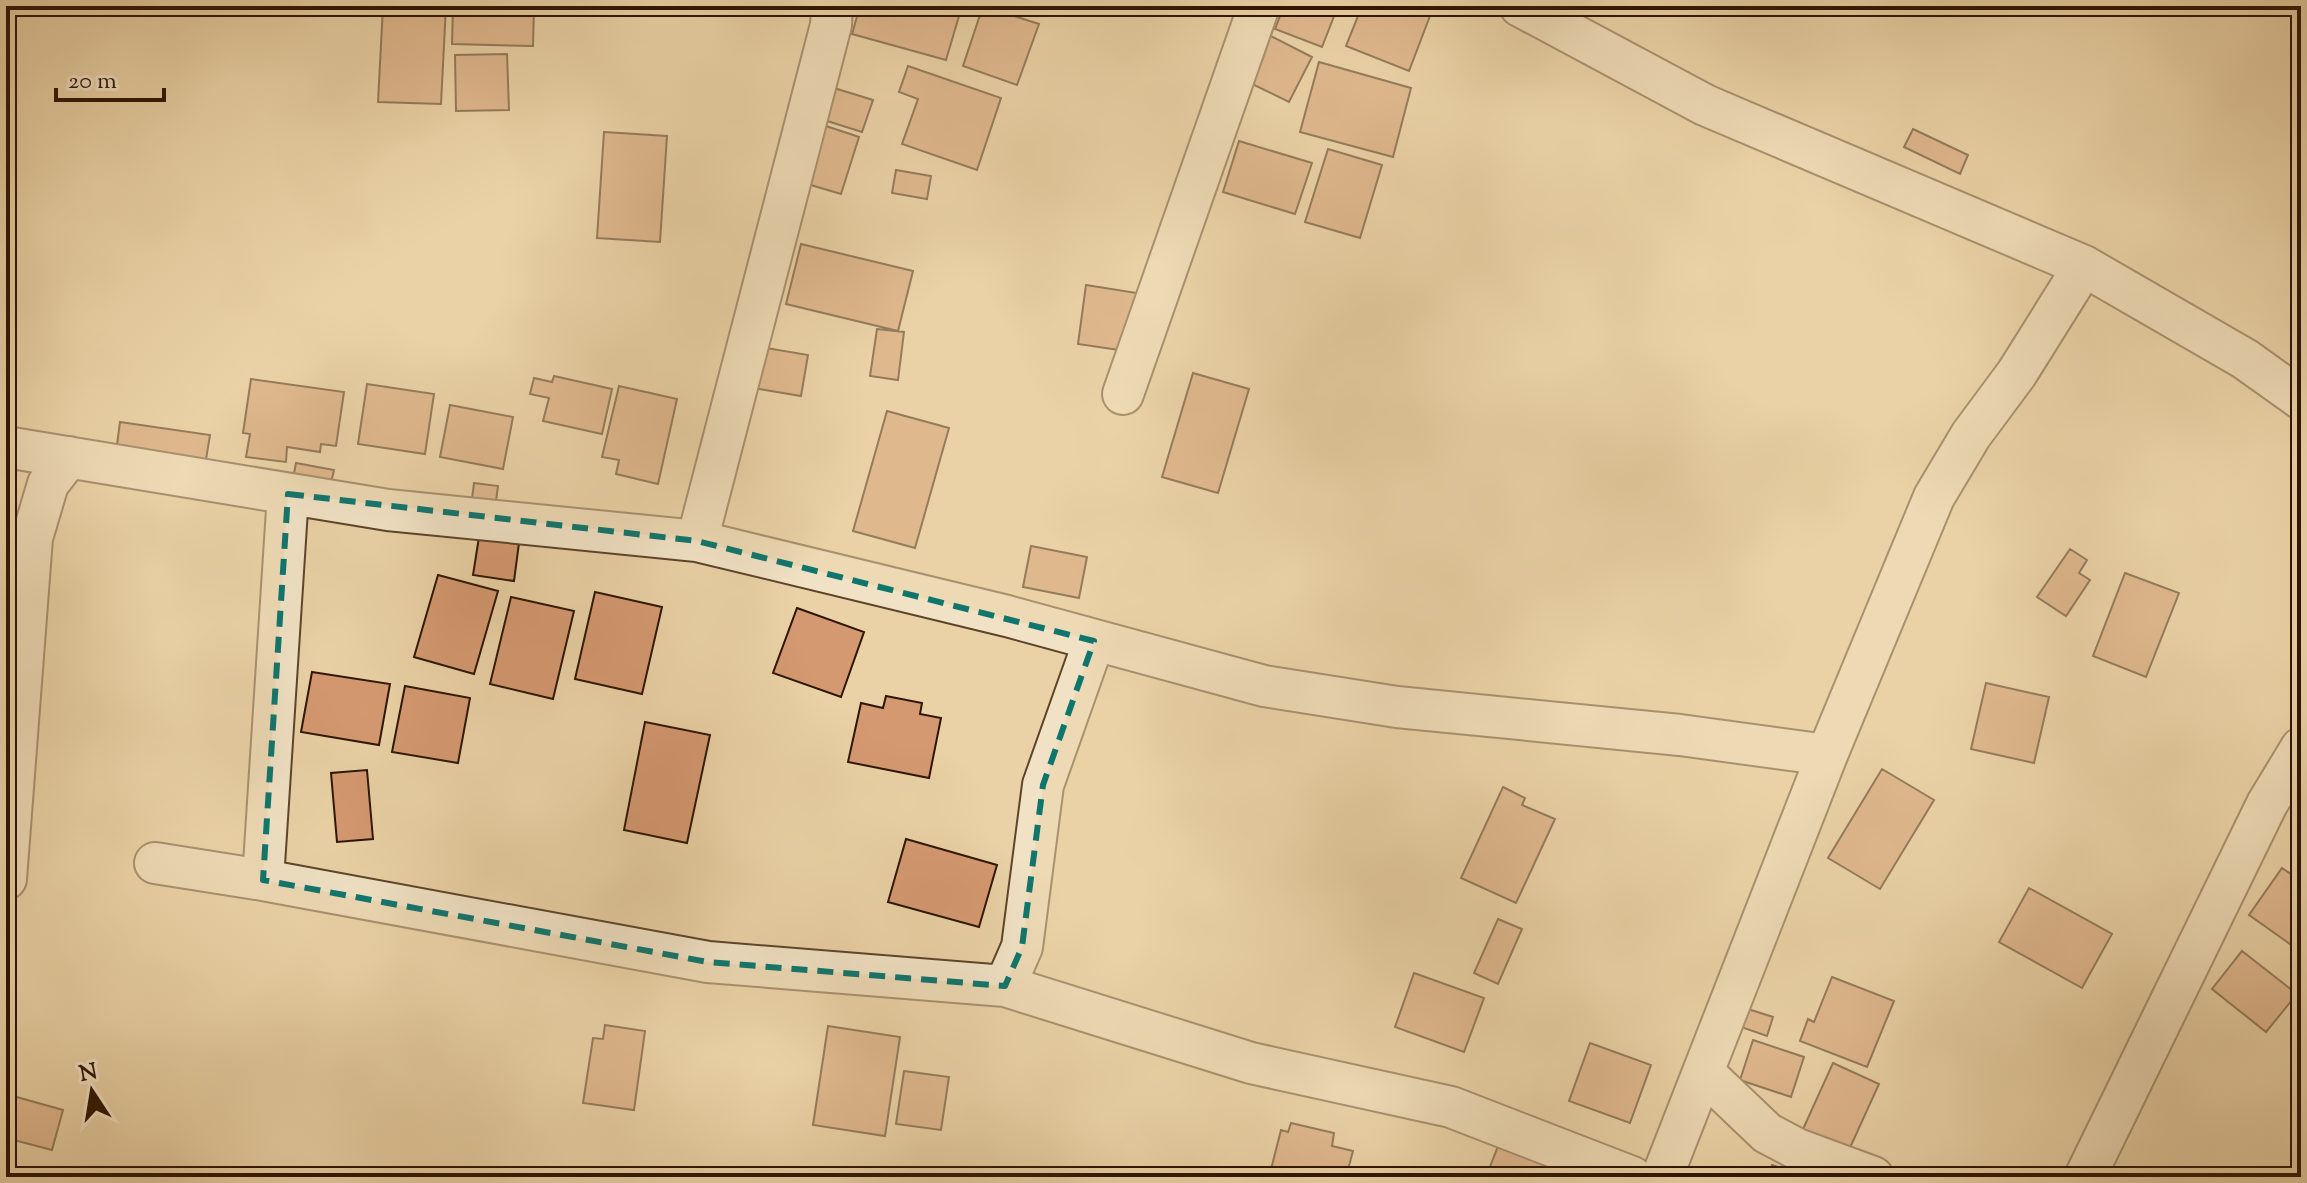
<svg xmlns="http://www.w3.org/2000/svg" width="2307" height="1183" viewBox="0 0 2307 1183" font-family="'Sorts Mill Goudy',serif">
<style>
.building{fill:#d59971;stroke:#2d1501;stroke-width:2}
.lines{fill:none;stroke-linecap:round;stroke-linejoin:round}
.minor-casing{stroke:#5c442a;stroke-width:44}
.minor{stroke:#f1e2c5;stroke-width:40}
.marked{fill:none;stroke:#0f766e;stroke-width:6;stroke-dasharray:16 10;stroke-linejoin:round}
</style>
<rect width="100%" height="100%" fill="#ead2a6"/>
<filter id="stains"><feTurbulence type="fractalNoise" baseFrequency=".0025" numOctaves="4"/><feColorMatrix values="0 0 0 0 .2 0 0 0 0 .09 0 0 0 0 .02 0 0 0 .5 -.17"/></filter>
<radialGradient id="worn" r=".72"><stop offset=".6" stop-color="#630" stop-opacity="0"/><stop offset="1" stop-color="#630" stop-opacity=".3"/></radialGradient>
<path class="building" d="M383,6H446L441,104L378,102Z
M453,6H534L533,46L452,44Z
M860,6H962L946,60L852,34Z
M983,6L1039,24L1017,85L963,66Z
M1284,6H1338L1322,47L1275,29Z
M1362,6L1433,8L1409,71L1346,46Z
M1267,34L1312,57L1289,102L1244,80Z
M507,54L509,110L456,111L455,55Z
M1319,62L1411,88L1393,157L1300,132Z
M908,66L1001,98L977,170L902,144L918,99L899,92Z
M834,88L873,100L862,132L824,120Z
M823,125L859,137L841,194L804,183Z
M1913,129L1968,155L1960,174L1904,147Z
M604,132L667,136L660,242L597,238Z
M1239,141L1312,163L1295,214L1223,192Z
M1328,149L1382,165L1360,238L1305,222Z
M896,170L931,176L927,199L892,193Z
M801,244L913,271L898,331L786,304Z
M1086,285L1143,294L1133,352L1078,344Z
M877,329L904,332L898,380L870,376Z
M754,346L808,355L801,396L747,387Z
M1193,373L1249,389L1218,493L1162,477Z
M554,376L612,389L602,434L543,421L549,398L530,394L534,378L552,382Z
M251,379L344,392L336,446L321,444L320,452L287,447L286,462L246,457L250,434L243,433Z
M367,384L434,394L425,454L358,444Z
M619,386L677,399L658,484L616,474L619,460L602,457Z
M450,405L513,417L503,469L440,457Z
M887,411L949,428L915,548L853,531Z
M120,422L210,435L204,472L115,460Z
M296,463L334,470L329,491L292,484Z
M474,483L498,486L495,509L471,506Z
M479,537L519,543L514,581L473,575Z
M1031,546L1087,557L1079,598L1023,587Z
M2070,549L2087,560L2079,573L2090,580L2066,616L2037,597Z
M2125,573L2179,593L2146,677L2093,656Z
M438,575L498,591L474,674L414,657Z
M595,592L662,607L642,694L575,679Z
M511,597L574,611L553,699L490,684Z
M797,608L864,632L841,697L773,673Z
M312,672L390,684L379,745L301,732Z
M1986,683L2049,697L2034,763L1971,749Z
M405,686L470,698L458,763L392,752Z
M886,696L922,703L920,714L941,718L929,778L848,762L861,703L883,708Z
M645,722L710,735L687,843L624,830Z
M1882,769L1934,800L1880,889L1828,858Z
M367,770L373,839L337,842L331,773Z
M1503,787L1525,798L1522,805L1555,819L1516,903L1461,878Z
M906,839L997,865L979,927L888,902Z
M2282,868L2301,881V944L2297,949L2249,915Z
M2029,888L2112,934L2082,988L1999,942Z
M1498,919L1522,929L1498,984L1474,973Z
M2242,951L2297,994L2266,1032L2212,989Z
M1414,973L1484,998L1464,1052L1395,1027Z
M1832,977L1894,1001L1867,1067L1800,1041L1808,1019L1814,1022Z
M1748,1009L1773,1017L1767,1036L1741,1027Z
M605,1025L645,1031L634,1110L583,1103L593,1038L603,1039Z
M828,1026L900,1037L885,1136L813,1125Z
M1753,1040L1804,1057L1791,1097L1740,1080Z
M1590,1043L1651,1065L1630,1123L1569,1101Z
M1833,1063L1879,1084L1849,1150L1803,1129Z
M904,1071L949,1077L941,1130L896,1124Z
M6,1094L63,1110L52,1150L6,1138Z
M1291,1123L1334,1133L1332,1146L1353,1151L1346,1177H1269L1281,1130L1288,1132Z
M1500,1141L1590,1177H1486Z
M1772,1165L1809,1177H1768Z"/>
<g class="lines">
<g class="minor-casing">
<path id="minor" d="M1520,6L1705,105L2084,266L2245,359L2301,399
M1123,394L1259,6
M6,447L388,510L697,541L1007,616L1264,686L1397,707L1680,735L1827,755
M697,541L831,25L832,6
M155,863L263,880L708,962L1005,986L1251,1063L1451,1107L1632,1177
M6,879L32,538L48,484L69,457
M263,880L288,494
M1005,986L1022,947L1043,785L1094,641
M1704,1073L1767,1133L1797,1149L1873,1177
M1662,1177L1827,755L1934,497L1971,435L2017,373L2084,266
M2085,1177L2267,804L2301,748"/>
</g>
<use href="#minor" class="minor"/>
</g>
<path d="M0 0H2307V1183H0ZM288,494L697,541L1094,641L1043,785L1022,947L1005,986L708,962L263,880Z" fill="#ead2a6" fill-opacity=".55" fill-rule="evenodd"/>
<path class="marked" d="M288,494L697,541L1094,641L1043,785L1022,947L1005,986L708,962L263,880Z"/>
<rect width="2307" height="1183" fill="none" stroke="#ead2a6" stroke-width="32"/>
<rect x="8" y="8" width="2291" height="1167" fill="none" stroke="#2d1501" stroke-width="4"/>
<rect x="16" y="16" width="2275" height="1151" fill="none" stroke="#2d1501" stroke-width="2"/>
<g transform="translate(92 1091) rotate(348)" stroke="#f1e2c5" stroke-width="6" paint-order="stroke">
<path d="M0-6L14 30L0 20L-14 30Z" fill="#2d1501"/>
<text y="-12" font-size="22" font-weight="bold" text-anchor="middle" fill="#2d1501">N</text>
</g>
<path d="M56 88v12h108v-12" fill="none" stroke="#2d1501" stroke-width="4"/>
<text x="68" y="88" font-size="24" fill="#2d1501" stroke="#f1e2c5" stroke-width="6" paint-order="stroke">20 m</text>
<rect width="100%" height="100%" filter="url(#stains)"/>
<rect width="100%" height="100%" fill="url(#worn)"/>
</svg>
